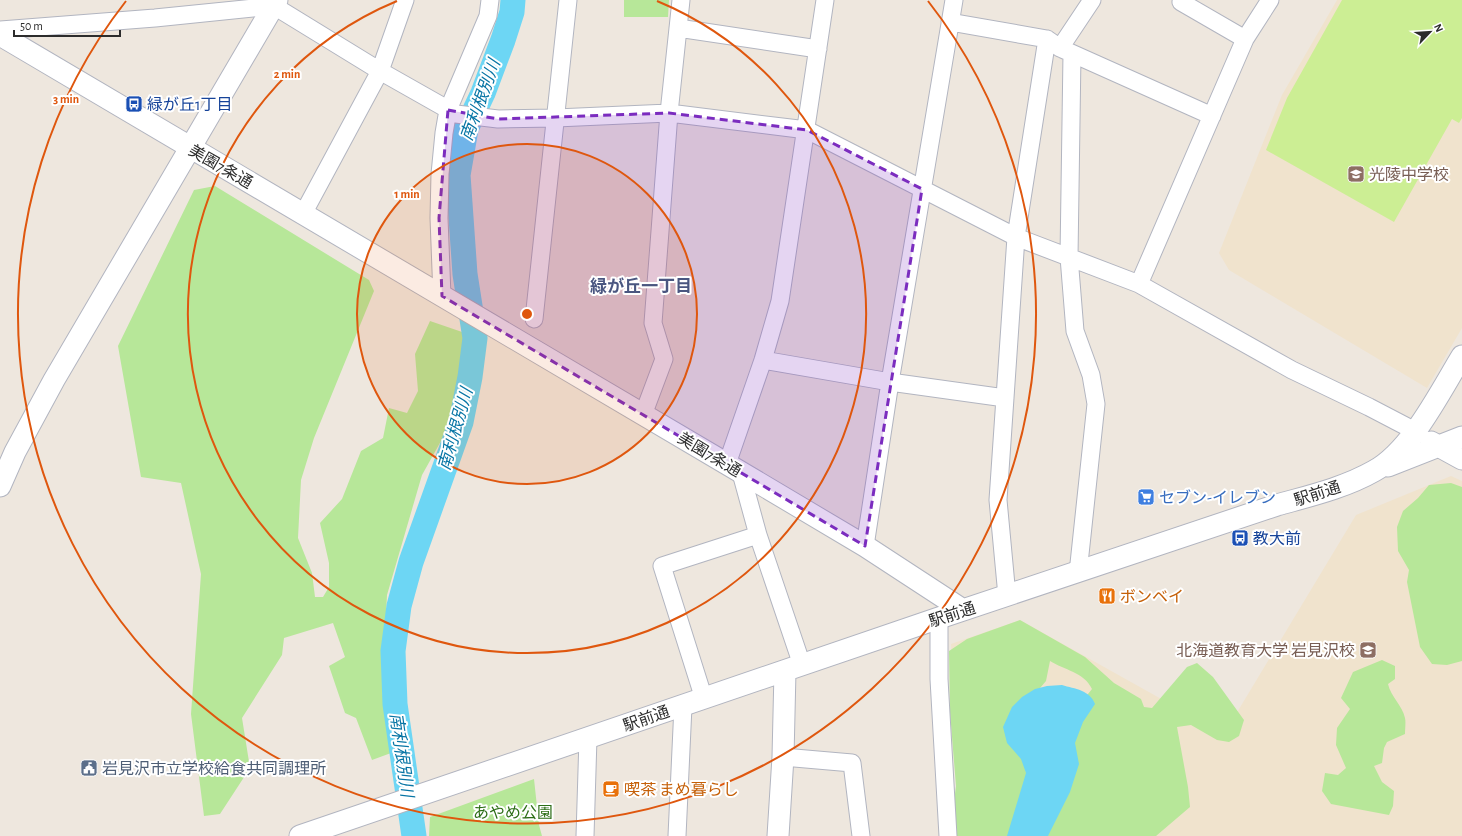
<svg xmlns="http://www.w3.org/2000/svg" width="1462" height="836" viewBox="0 0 1462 836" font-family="'Alegreya Sans','Noto Sans JP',sans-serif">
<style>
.education{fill:#f0e3cd}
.green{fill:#b7e799}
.pitch{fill:#ccee94}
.water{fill:#6dd6f4}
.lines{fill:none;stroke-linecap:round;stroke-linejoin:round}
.river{stroke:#6dd6f4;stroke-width:25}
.minor-casing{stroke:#b2b5c0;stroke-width:19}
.tertiary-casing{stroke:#b2b5c0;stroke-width:23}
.minor{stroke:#fff;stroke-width:17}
.tertiary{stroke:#fff;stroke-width:21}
.marked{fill:#7b2cbf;fill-opacity:0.2;stroke:#7b2cbf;stroke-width:3;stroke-dasharray:8 5;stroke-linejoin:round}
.ring{fill:none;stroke:#df570e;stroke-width:2}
.labels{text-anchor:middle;stroke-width:4;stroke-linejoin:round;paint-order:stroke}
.transit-label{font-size:16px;fill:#164399;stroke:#fff;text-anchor:start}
.street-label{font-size:16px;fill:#2c2c2c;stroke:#fff}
.education-label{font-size:16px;fill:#785e54;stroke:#fff;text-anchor:start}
.shop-label{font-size:16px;fill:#366cbe;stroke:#fff;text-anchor:start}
.food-label{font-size:16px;fill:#c56008;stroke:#fff;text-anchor:start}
.service-label{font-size:16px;fill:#4e5e75;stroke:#fff;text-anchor:start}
.park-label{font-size:16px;fill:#2d6e17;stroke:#fff}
.water-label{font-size:17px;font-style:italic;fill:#0775a5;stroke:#fff}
.neighbourhood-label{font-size:17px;font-weight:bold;fill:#4a5680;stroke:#fff}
.centre{fill:#df570e;stroke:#fff;stroke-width:2}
.ring-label{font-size:12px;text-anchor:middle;font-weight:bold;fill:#df570e;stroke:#fff;stroke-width:4;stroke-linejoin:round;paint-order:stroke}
</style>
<rect width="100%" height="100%" fill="#eee7de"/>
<path class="education" d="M1337,0H1462V328L1427,388L1229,270L1219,253L1282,95Z
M1451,476L1462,481V836H963L951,644L1020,620L1224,734L1356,515Z"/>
<path class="green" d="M624,0H669L668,17H624Z
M215,186L369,280L374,291L314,438L301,480L298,538L312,573L315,597H323L329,587V563L320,523L342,499L361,451L383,438L389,408L407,413L418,391L415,354L430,321L465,333L455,416L422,475L387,595L382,689L391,753L372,760L356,718L345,713L329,666L345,657L333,623L284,638L282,655L242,718L250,768L220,814L204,816L191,714L201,574L181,483L141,477L118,346L194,190Z
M1451,483L1462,487V661L1447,665L1432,664L1420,647L1407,582L1409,570L1398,551L1397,527L1403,511L1418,498L1429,485Z
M1020,620L1085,657L1114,683L1141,699L1144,707L1152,708L1187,667L1197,663L1213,677L1244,720L1239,736L1229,742L1217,740L1191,725L1177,727L1188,787L1190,807L1156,836H1027L1084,699L1092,689C1084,672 1064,670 1050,661L1046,681L1024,707V758L1027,780L1015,836H956L954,802L956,786L950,712L949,651L967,639Z
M1382,660L1395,666V679L1388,684C1391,697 1402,705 1405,718C1406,722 1405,729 1405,734L1387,742L1384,748L1382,763L1374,766L1382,782L1394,791L1393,806L1389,815L1331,804L1322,791L1325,773L1338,775L1346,768L1336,745L1337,728L1350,709L1341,698L1353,672Z
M534,779L539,825L542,836H429L430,817Z"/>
<path class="pitch" d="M1342,0H1462V118L1459,123L1452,119L1394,222L1266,150L1287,98Z"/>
<path class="water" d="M1062,685C1075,689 1090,690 1095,704L1083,722L1075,743L1079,764L1070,792L1048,836H1007L1026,773L1021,759L1007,743L1003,727L1012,707L1022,697L1035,689L1047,686Z"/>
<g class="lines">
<path class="river" d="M414,836L395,704L393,651L399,606L411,562L461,422L470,377L475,338L465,274L458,175L466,129L483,93L503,40L512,12L513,0"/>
<g class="minor-casing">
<path id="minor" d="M1181,2L1245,39
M950,22L1047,39L1060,48L1212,116
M678,28L818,49
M0,30L155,18L274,6L380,71L456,114L498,119L556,118L669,113L807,130L1016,237L1139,284L1292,370L1369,407L1415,431
M1060,48L1092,0
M1072,54L1069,257L1075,331L1091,375L1096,404L1078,573
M303,214L380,71L405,0
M1139,284L1245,39L1270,0
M442,296L439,218L440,174L444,133L448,110L488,16L490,0
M534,319L568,0
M763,360L890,382L1005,398
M643,415L664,359L653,323L669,113L681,0
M727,464L763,360L780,301L825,0
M741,473L758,535L802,665
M865,546L890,382L954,0
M1007,596L998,500L1016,237L1047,39
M939,618V679L948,836
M704,699L662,566L758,535
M783,757L852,763L861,836
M585,836L588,738
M677,836L683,706"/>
</g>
<g class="tertiary-casing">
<path id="tertiary" d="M0,35L727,464L865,546L963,610
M1431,442L1462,459
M1388,466L1462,437
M0,486L15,452L54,380L277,0
M300,836L939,618L1277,505C1309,496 1344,488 1374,471C1411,451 1440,392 1462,356
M778,836L783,757L785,671"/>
</g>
<use href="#minor" class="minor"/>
<use href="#tertiary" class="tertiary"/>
</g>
<path class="marked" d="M448,110L498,119L669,113L807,130L922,189L865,546L442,296L439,218Z"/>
<circle cx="527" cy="314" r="170" fill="#df570e" fill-opacity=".12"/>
<g class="ring">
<circle cx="527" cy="314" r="170"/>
<path d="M657 1A339 339 0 1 1 397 1"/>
<path d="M928 1A509 509 0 1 1 126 1"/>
</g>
<defs>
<g id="bus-square" transform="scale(0.9)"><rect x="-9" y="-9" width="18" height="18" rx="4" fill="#1a4fb4" stroke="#fff"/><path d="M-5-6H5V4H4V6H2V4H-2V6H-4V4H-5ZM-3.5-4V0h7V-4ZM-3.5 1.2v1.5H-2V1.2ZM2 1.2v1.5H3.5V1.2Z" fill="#fff"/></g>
<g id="school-square" transform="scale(0.9)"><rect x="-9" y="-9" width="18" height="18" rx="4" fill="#8d6e63" stroke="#fff"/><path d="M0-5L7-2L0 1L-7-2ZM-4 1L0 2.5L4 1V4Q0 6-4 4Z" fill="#fff"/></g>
<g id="supermarket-square" transform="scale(0.9)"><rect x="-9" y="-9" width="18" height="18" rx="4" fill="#3f7fe0" stroke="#fff"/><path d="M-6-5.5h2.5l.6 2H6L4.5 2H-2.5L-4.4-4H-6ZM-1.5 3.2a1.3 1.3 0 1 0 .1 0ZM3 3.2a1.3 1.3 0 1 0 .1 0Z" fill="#fff"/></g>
<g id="restaurant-square" transform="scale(0.9)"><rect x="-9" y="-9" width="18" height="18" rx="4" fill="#e8710a" stroke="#fff"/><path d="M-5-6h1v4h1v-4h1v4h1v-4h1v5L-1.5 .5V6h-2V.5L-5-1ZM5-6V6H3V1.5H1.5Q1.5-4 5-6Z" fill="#fff"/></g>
<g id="university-square" transform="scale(0.9)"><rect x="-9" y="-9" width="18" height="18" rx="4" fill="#8d6e63" stroke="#fff"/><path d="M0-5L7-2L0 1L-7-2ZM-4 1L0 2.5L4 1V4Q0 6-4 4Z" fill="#fff"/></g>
<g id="civic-square" transform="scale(0.9)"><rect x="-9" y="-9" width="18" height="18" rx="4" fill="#5c6f8a" stroke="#fff"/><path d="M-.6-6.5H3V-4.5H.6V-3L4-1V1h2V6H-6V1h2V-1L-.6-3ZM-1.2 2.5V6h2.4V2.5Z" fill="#fff"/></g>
<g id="cafe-square" transform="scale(0.9)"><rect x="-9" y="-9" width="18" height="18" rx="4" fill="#e8710a" stroke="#fff"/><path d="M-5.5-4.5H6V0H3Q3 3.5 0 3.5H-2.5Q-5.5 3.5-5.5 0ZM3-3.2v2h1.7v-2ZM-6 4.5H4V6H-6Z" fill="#fff"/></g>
</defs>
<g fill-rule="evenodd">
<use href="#bus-square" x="134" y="104"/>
<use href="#school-square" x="1356" y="174"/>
<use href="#supermarket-square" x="1146" y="497"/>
<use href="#bus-square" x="1240" y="538"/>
<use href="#restaurant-square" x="1107" y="596"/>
<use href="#university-square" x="1368" y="650"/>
<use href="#civic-square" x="89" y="768"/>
<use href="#cafe-square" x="611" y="789"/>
</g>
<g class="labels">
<g class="transit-label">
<text x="147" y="110">緑が丘1丁目</text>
<text x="1253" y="544">教大前</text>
</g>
<g class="street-label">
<text transform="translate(221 166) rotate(30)" y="6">美園7条通</text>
<text transform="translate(710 454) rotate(31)" y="6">美園7条通</text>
<text transform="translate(1317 493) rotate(-18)" y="6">駅前通</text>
<text transform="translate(952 614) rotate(-18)" y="6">駅前通</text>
<text transform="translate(646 718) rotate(-19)" y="6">駅前通</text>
</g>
<g class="education-label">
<text x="1369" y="180">光陵中学校</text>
<text x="1355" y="656" text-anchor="end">北海道教育大学 岩見沢校</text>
</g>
<g class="shop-label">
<text x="1159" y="503">セブン-イレブン</text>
</g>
<g class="food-label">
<text x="1120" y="602">ボンベイ</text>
<text x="624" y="795">喫茶 まめ暮らし</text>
</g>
<g class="service-label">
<text x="102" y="774">岩見沢市立学校給食共同調理所</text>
</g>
<g class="park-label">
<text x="513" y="818">あやめ公園</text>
</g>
<g class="water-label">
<text transform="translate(480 100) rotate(-70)" y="6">南利根別川</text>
<text transform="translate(455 429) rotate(-74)" y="6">南利根別川</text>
<text transform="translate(402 755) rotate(82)" y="6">南利根別川</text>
</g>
<g class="neighbourhood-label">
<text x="641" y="292">緑が丘一丁目</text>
</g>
</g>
<circle cx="527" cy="314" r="6" class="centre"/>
<g class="ring-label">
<text x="287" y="78">2 min</text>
<text x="66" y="103">3 min</text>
<text x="407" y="198">1 min</text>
</g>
<g transform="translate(1430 32) rotate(65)" stroke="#ffffff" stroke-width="3" paint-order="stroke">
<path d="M0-3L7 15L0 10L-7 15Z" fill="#2c2c2c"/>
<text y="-6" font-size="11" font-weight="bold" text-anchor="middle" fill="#2c2c2c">N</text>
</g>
<path d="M14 30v6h106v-6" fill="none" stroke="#2c2c2c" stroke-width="2"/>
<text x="20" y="30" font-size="12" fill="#2c2c2c" stroke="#ffffff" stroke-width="3" paint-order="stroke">50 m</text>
</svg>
